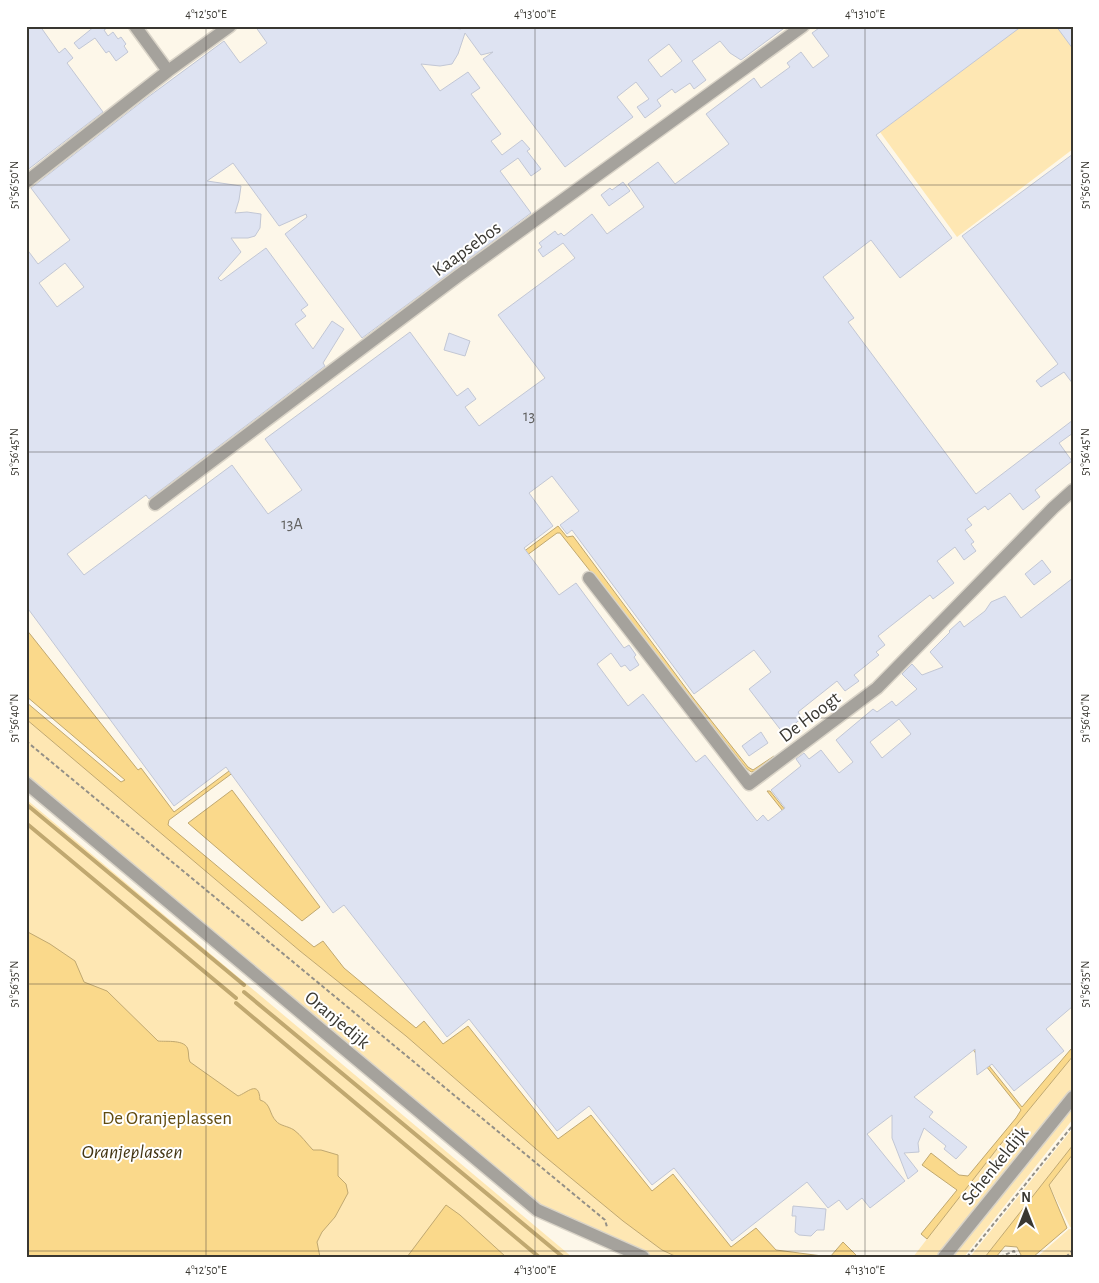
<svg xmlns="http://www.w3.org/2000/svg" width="1099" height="1283" viewBox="0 0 1099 1283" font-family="'Alegreya Sans',sans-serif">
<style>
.green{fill:#fee7b3}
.water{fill:#fad98b;stroke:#c0a870}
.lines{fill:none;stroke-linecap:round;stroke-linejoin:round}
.stream{stroke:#c0a870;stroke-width:4}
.building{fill:#dee3f2;stroke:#c2c7d5;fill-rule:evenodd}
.minor-casing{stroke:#dad4c8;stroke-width:15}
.path{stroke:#949087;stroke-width:2;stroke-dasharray:4 2.5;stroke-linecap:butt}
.minor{stroke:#a5a29c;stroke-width:12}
.ticks{fill:none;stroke:#393731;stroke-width:1;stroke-opacity:0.45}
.labels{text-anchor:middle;stroke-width:4;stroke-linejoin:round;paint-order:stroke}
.number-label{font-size:16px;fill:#626261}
.street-label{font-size:19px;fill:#393731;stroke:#fff}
.park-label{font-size:19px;fill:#624c10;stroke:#fff}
.water-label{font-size:20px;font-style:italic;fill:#433513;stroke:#fff}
.neatline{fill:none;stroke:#393731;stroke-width:2}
.ticks-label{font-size:12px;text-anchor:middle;fill:#393731}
</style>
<rect width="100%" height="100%" fill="#fdf7e9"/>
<path class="green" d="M1021,26H1073V149L957,237L880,132Z
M26,719L300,951L406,1036L543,1155L623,1221L662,1250L677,1257H650L544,1210L26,781Z
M26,799L516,1210L572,1257H26Z
M1073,1056V1092L941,1257H913L1000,1145Z
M1073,1100V1119L964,1257H948Z
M1073,1128V1145L985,1257H970Z
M1073,1154V1228L1070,1227L1049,1185Z
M1069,1229L1073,1230V1257H1037Z"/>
<path class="water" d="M558,526L567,537L573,536L694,699L748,767L753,770L774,756L775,757L756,771L751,772L746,768L560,533H557L169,820L168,825L314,947L323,941L344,968L416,1028L424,1021L443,1044L468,1026L558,1139L591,1115L652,1191L673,1174L731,1247L756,1228L776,1250L830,1257L843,1242L858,1257H677L662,1250L623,1221L543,1155L406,1036L300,951L26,719V702L121,782L125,780L26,696V629L138,770L141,768L174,812Z
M232,790L320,907L302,921L188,823Z
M767,791H770L1022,1107L1071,1049L1073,1050V1056L1000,1145L927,1239L921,1234L957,1190L922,1165L931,1153L959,1175L968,1176L1016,1118L1021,1110Z
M26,931L50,944L75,961L84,982L107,991L158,1041C166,1042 186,1039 188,1050C189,1054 188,1058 190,1062L238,1096C247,1093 259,1079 260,1100C271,1103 269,1114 276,1121C280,1126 288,1126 294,1130C301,1135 307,1144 313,1150H321L338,1155V1176L346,1184L348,1193L335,1217L322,1232L317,1242L320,1257H26Z
M1073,1145V1154L1049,1185L1067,1228L1033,1257H1022L1017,1247L1005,1246L996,1257H985Z
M446,1205L460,1215L506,1257H407Z"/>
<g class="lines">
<path class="stream" d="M26,804L244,985
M26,823L236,998
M244,992L563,1257
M236,1003L539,1257"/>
</g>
<path class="building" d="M26,26H40L59,53L65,48L73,58L67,63L103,112L26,171Z
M95,26H110L104,30L108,36L113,32L118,39L121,37L126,44L124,46L128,52L116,61L109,51L106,53L95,38L79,49L74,43Z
M255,26H437L461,29L459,26H787L741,60L730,53L720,41L692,61L706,80L694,89L690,83L675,93L672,89L657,100L661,106L645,118L637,107L649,99L636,82L617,97L633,117L565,167L483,59L493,52L481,55L465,33L458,54L452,64L440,66L421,64L440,91L468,72L480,88L471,94L501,134L491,141L502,155L522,140L530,149L527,151L541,169L531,176L518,158L500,171L531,213L362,338L285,234L307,217L306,214L279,226L233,163L207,181L241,186L239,200L235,213L247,212L261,214L260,228L255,236L248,238H231L241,252L218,278L221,281L266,248L308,305L301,310L306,316L295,324L313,349L332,321L344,329L323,363L325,366L149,499L146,495L67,554L84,575L232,465L268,514L302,490L265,439L410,332L457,396L468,388L476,399L465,407L479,426L545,378L498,315L575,258L563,243L543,257L538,250L542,247L539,243L555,231L558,235L561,233L564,236L592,214L607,234L644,207L628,184L658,162L675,184L729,144L706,114L754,78L761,88L790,67L787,63L801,52L813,68L829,56L812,33L822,26H1022L876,135L952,238L900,278L871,240L823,277L854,318L848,322L976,494L1073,420V433L1059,443L1072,461L1035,490L1040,497L1023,510L1010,493L988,510L985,506L967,519L972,525L965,530L974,542L971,544L976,551L964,560L955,547L937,561L954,583L933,599L930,595L878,636L885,645L876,652L879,655L854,675L859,681L845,691L837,681L798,712L802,718L783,733L749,689L771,672L754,650L694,694L572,530L567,534L560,525L579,511L552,476L529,493L553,526L524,548L559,595L576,583L624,648L629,645L636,655L634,657L639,665L630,671L625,665L621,667L611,653L597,664L628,706L643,694L696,762L705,755L757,821L763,815L768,821L785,808L771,790L801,766L796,759L804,753L809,759L821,750L839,773L853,762L836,740L873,709L877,712L892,701L896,706L917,689L902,674L912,664L922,675L943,667L930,652L950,632L949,631L960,621L964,627L985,611L991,602L1005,596L1021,618L1073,578V1006L1046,1029L1064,1051L1014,1091L992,1064L977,1075L975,1049L914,1097L933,1112L929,1117L967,1147L956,1159L944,1149L946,1146L924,1128L918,1143L919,1152L904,1153L918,1171L908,1179L892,1138V1115L867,1134L905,1181L870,1208L862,1198L847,1210L839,1200L828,1208L807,1182L732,1241L674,1168L652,1185L589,1106L557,1131L469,1019L447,1037L344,905L333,913L226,767L174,806L26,606V248L38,264L70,240L31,188L144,100L224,41L240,63L267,43ZM669,44L682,61L661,77L648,60ZM65,263L84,287L57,307L39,283ZM899,719L911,734L882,758L870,742Z
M1056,26H1073V49Z
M1073,154V384L1064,372L1041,387L1036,381L1058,364L962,236Z
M623,182L630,191L609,206L601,195L610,188L612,190Z
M449,333L470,341L465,356L444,350Z
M1042,560L1051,572L1034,585L1025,574Z
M761,732L768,743L749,756L742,746Z
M793,1206L826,1209L824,1230H817L811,1236L799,1235L795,1232L796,1216H792Z"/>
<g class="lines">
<g class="minor-casing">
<path id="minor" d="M135,26L168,71
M26,182L168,71L230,26
M155,504L458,276L803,26
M589,578L749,784L877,688L1053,508L1073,490
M26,783L537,1210L643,1257
M944,1257L1073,1097"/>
</g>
<path class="path" d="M26,741L605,1220L607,1227
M967,1257L1073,1125
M1000,1257L1014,1251L1017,1257
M1066,1257L1073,1250"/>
<use href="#minor" class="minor"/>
</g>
<path class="ticks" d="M206,26V1257M535,26V1257M865,26V1257M26,185H1073M26,452H1073M26,718H1073M26,984H1073M26,1251H1073"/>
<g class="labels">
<g class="number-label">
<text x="529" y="421">13</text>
<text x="292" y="529">13A</text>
</g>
<g class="street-label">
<text transform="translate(466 248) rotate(-36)" y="7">Kaapsebos</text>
<text transform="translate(809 716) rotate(-37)" y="7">De Hoogt</text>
<text transform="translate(338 1019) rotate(40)" y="7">Oranjedijk</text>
<text transform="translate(994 1165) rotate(-51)" y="7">Schenkeldijk</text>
</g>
<g class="park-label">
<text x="167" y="1124">De Oranjeplassen</text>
</g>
<g class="water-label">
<text x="132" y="1158">Oranjeplassen</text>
</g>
</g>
<rect width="1099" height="1283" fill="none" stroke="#ffffff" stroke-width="55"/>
<g transform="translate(1026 1210)" stroke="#ffffff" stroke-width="4" paint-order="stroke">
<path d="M0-4L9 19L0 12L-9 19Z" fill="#393731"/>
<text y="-8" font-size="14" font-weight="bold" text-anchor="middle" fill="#393731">N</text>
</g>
<rect x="28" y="28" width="1044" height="1228" class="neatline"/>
<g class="ticks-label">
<text x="206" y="18">4°12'50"E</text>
<text x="535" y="18">4°13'00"E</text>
<text x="865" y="18">4°13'10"E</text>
<text transform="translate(14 185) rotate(-90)" y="4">51°56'50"N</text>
<text transform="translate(1085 185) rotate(-90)" y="4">51°56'50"N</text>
<text transform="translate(14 452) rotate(-90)" y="4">51°56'45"N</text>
<text transform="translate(1085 452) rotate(-90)" y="4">51°56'45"N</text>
<text transform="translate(14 718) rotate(-90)" y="4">51°56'40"N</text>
<text transform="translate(1085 718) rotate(-90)" y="4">51°56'40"N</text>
<text transform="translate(14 984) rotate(-90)" y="4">51°56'35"N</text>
<text transform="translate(1085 984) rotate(-90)" y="4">51°56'35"N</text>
<text x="206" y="1274">4°12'50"E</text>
<text x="535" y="1274">4°13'00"E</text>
<text x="865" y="1274">4°13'10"E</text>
</g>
</svg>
